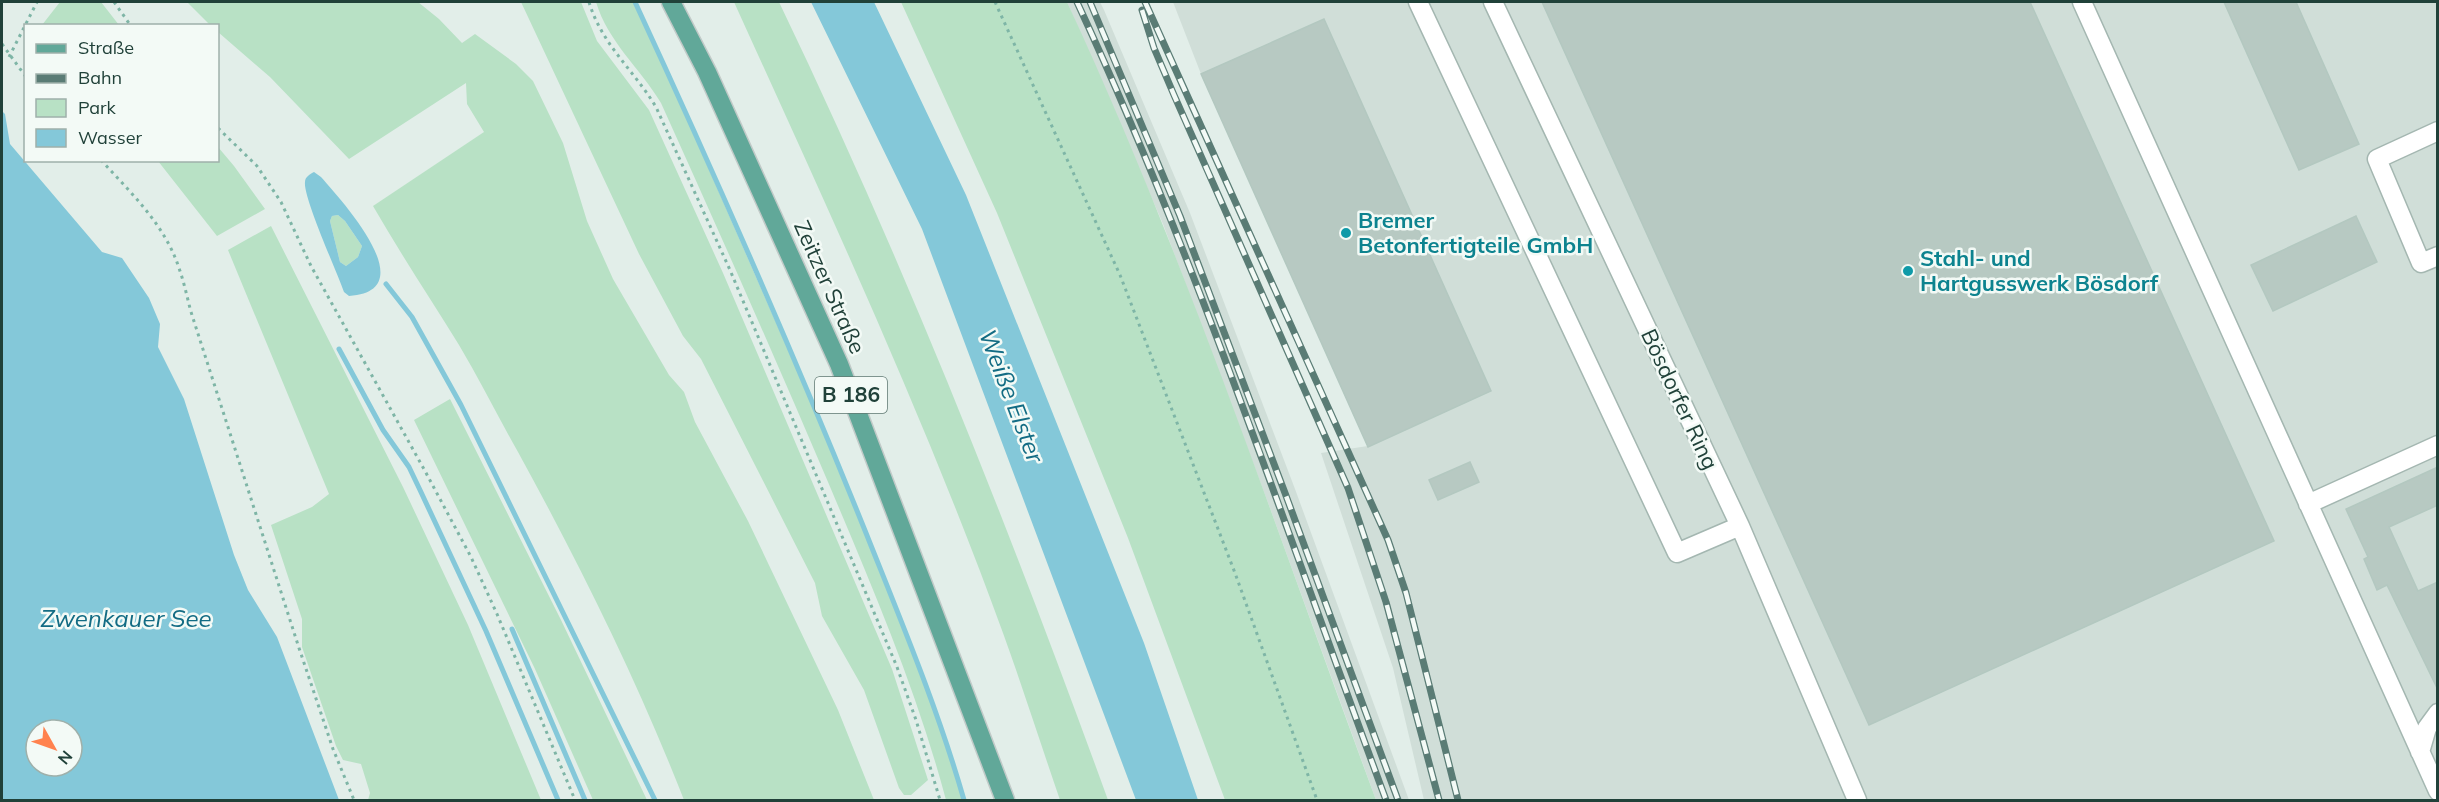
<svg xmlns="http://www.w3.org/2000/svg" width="2439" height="802" viewBox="0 0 2439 802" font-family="Mulish,sans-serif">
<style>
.built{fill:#d0ded8}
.green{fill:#b8e1c5}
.water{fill:#84c8d9;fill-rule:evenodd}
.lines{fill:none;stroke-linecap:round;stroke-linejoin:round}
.stream{stroke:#84c8d9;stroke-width:5}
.building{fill:#b7c9c2;stroke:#b3c8c0;stroke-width:1.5}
.minor-casing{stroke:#a4b7b1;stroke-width:21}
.major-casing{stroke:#c1cac8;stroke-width:21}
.path{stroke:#7eb5a6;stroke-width:3;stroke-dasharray:3 4.5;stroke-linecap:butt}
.minor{stroke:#fff;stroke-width:18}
.major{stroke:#61a899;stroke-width:18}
.rail-casing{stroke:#5a7c75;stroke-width:7}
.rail{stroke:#f3faf6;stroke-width:4.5;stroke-dasharray:14;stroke-linecap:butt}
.culture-dot{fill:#0f9aa8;stroke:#f3faf6;stroke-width:2}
.labels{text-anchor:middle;stroke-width:5;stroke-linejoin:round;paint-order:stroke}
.shield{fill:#f3faf6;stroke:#5f7872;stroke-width:1.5}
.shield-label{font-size:21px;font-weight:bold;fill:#204139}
.culture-label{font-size:22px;font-weight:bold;fill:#0d838f;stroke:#f3faf6;text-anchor:start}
.street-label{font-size:22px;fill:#204139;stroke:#f3faf6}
.water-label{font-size:24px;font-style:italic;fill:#136c84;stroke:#f3faf6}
</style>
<rect width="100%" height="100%" fill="#e2eee9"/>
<path class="built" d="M1067,2H1100L1104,10L1190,213L1295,489L1409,800H1376L1267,500L1163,224Z
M1173,2H2437V800H1424L1393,668L1321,453L1368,446L1201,74Z"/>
<path class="green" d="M60,2H101L119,25H42Z
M187,2H418L439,19L462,43L475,34L516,64L533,81L563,143L587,221L613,279L669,375L684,392L695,422L748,521L838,710L874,800H684C637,680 580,565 518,452C498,417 480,380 459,345C430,298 400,253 373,206L484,132L467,104L466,83L349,159L270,77L218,32V26L210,25Z
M521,2H581L597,41L649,110L723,273L892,669L928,780L911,795H904L899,788L864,690L822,616L815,583L701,359L683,336L639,254Z
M596,2H635L645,23L833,453L935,708L964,800H946C917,691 872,586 828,482C774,355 718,229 661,103C640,68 608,42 596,2Z
M734,2H779C904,262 1010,530 1108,800H1060C1041,745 1023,688 1003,633C925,418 828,209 734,2Z
M901,2H1067C1187,260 1277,533 1376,800H1225L1128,538L997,213Z
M218,147L234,166L265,209L217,236L158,161L218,160Z
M338,215L345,221L362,246L358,257L346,266L340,262L330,221L332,216Z
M271,226L403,487L468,625L541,800H368L370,793L361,764L343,760L336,746L302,647V619L271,525L312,507L329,494L228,250Z
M450,399L561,620L647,800H593L535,669L414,420Z"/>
<path class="water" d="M811,2H874L966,195L1144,643L1198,800H1136L922,229Z
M2,111L5,114L10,144L102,252L122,258L149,298L160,324L158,347L184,399L234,555L248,590L277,637L339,800H2ZM36,730H72V766H36Z
M314,172L321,177C342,201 425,291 349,296L344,292C337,272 303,197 305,182C305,177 310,174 314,172ZM338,215L345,221L362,246L358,257L346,266L340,262L330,221L332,216Z"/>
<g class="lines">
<path class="stream" d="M635,2C716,177 794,354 866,533C901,621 938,709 964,800
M386,284L412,317L461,405L655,800
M339,349L383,430L409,467L420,490L486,631L558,800
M512,629L585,800"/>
</g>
<path class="building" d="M1542,2H2030L2274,541L1869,725Z
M2224,2H2296L2359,144L2299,170Z
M1324,19L1491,391L1368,447L1201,74Z
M2356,216L2377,262L2273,311L2251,265Z
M1470,462L1479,482L1438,500L1429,480Z
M2438,467V505L2389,527L2418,591L2438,582V690L2387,585L2377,590L2364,559L2368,557L2346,509Z"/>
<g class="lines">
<g class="minor-casing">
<path id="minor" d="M1418,2L1677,553L1740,526
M1493,2L1740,526L1857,800
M2082,2L2438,791
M2438,131L2377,159L2421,263L2438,256
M2308,504L2438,445
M2420,752L2427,728L2438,713"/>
</g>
<g class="major-casing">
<path id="major" d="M671,2L707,72L839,364L1005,800"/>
</g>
<path class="path" d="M114,2L131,26
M589,2C602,45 633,69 656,107L730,270L897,667L916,720L940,800
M995,2L1120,275L1235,573L1317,800
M2,44L26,77
M9,57L37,2
M218,128L257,166L281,202L311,266L425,471L471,557L497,614L575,800
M101,160C131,193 165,225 179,268C184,282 187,297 191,312L299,648L333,749L354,800"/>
<use href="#minor" class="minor"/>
<use href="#major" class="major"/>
<g class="rail-casing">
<path id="rail" d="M1077,2C1197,260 1287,533 1386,800
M1090,2L1180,216L1285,493L1398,800
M1145,2L1388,540L1406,593L1458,800
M1142,10L1154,48L1174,95L1348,488L1386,602L1439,800"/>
</g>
<use href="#rail" class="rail"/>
</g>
<g class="culture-dot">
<circle cx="1346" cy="233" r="6"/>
<circle cx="1908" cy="271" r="6"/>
</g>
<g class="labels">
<rect class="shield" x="815" y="377" width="72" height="36" rx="4.5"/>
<g class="shield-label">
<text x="851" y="402">B 186</text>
</g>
<g class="culture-label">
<text x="1358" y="228">Bremer<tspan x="1358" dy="25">Betonfertigteile GmbH</tspan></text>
<text x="1920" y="266">Stahl- und<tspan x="1920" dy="25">Hartgusswerk Bösdorf</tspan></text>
</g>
<g class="street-label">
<text transform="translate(830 287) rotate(66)" y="8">Zeitzer Straße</text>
<text transform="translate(1680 399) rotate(65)" y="8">Bösdorfer Ring</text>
</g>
<g class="water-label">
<text transform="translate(1011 396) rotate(69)" y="8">Weiße Elster</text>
<text x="126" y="627">Zwenkauer See</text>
</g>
</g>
<rect width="2439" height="802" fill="none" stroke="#204139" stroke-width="6"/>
<rect x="24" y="24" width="195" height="138" fill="#f3faf6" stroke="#9fb0aa" stroke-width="1.5"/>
<rect x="36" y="44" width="30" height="9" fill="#61a899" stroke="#9fb0aa" stroke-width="1.5"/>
<text x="78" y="54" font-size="18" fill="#204139">Straße</text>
<rect x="36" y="74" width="30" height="9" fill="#5a7c75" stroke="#9fb0aa" stroke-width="1.5"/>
<text x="78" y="84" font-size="18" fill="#204139">Bahn</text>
<rect x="36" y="99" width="30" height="18" fill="#b8e1c5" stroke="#9fb0aa" stroke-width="1.5"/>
<text x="78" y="114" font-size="18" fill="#204139">Park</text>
<rect x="36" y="129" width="30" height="18" fill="#84c8d9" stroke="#9fb0aa" stroke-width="1.5"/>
<text x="78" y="144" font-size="18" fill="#204139">Wasser</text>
<g transform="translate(54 748) rotate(130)"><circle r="28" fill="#f3faf6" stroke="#9fb0aa" stroke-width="1.5"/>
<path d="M0-4.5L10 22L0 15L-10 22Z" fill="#ff824e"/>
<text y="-9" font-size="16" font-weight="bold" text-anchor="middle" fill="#204139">N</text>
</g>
</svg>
